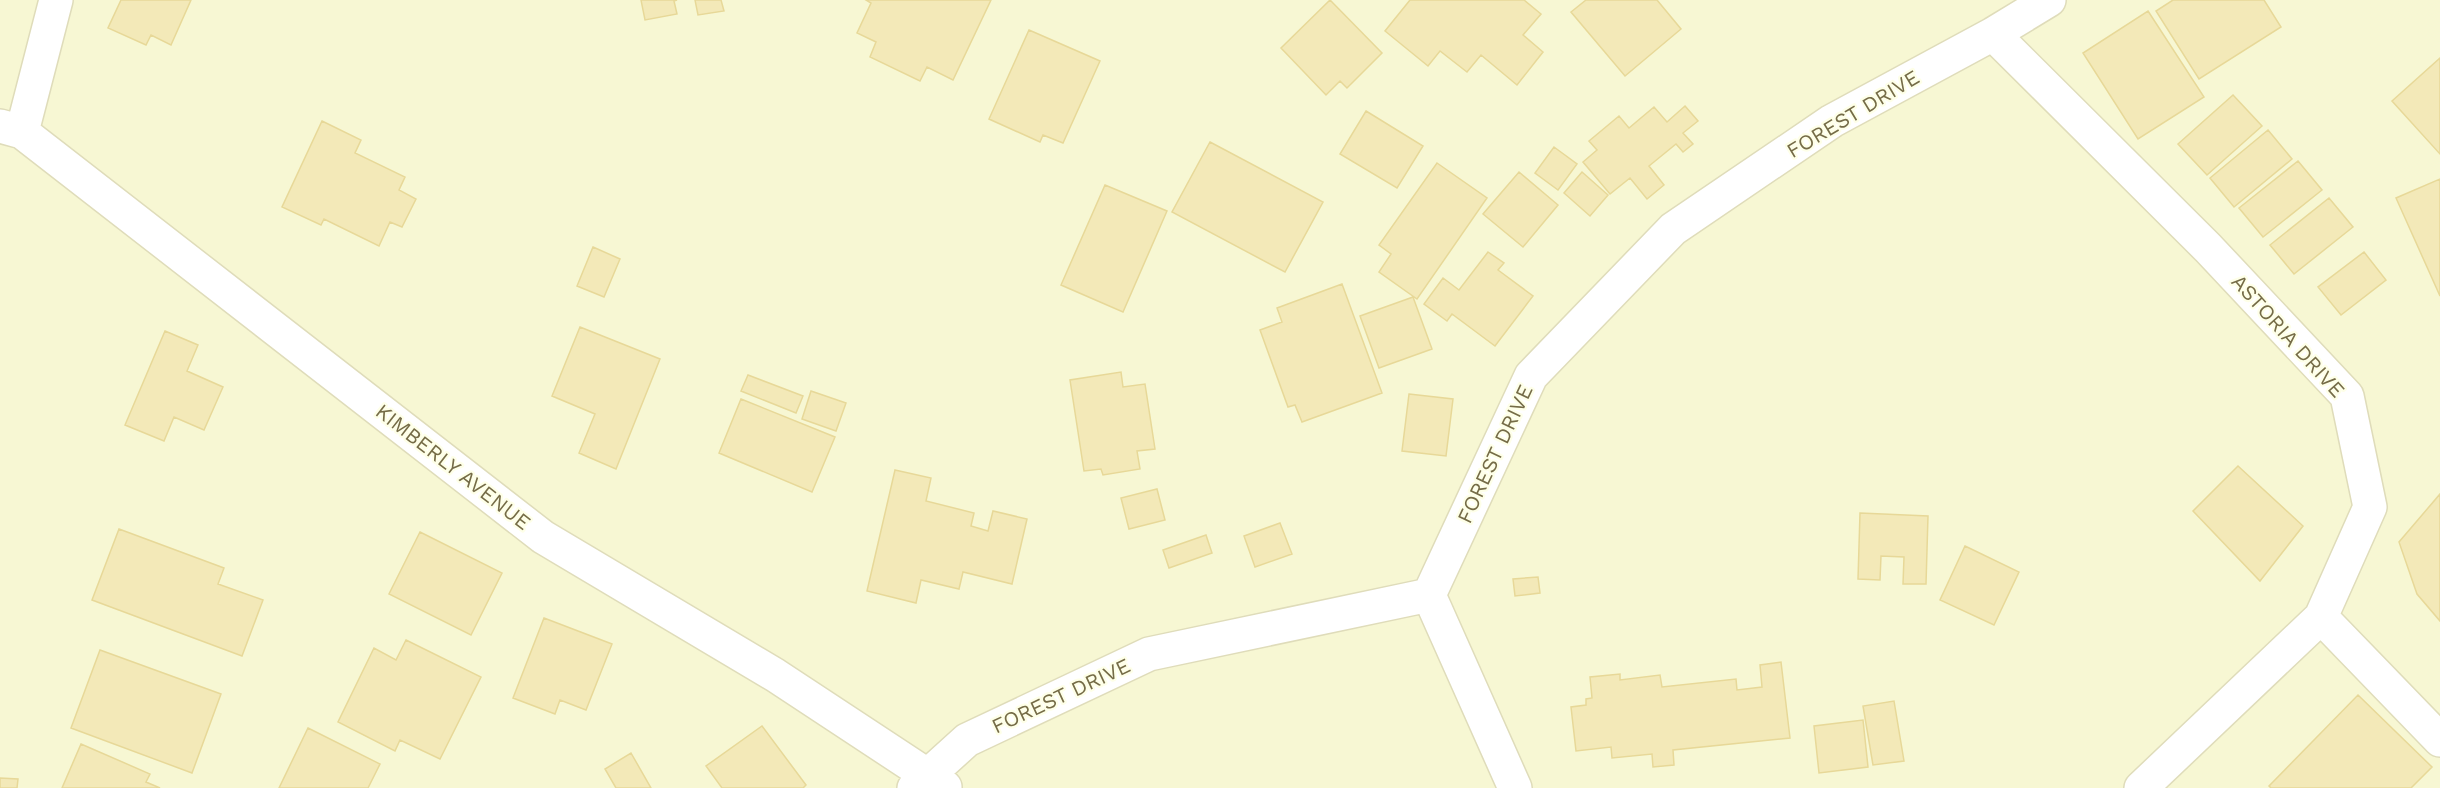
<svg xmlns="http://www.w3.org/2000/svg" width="2440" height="788" viewBox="0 0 2440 788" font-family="'Work Sans',sans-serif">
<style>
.residential{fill:#f7f7d3}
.building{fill:#f3e9b8;stroke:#e7d898;stroke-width:1.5}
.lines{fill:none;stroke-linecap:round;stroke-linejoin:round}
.minor-casing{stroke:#dfdcba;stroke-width:36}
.minor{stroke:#fff;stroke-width:33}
.labels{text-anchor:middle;stroke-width:4.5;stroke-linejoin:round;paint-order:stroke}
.street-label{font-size:21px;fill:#756c47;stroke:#feffe8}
</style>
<rect width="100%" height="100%" fill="#fcfde2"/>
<path class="residential" d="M0,0H2440V788H0Z"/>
<path class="building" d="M121,0H191L171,45L151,35L146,45L108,28Z
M641,0H677L674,1L677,14L645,20Z
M695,0H721L724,11L698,15Z
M866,0H991L953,80L927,67L920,81L870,57L876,42L857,33L871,3Z
M1330,0L1382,53L1347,88L1340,81L1326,95L1281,48Z
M1410,0H1524L1541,14L1523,35L1543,52L1517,85L1481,55L1467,72L1440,51L1428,66L1385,31Z
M1586,0H1657L1681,29L1625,76L1571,12Z
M2173,0H2264L2281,27L2199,79L2156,11Z
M2148,11L2204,97L2138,139L2083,53Z
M1029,30L1100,61L1063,143L1043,135L1040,142L989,119Z
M2440,58V154L2392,101Z
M2233,95L2262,126L2207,175L2178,144Z
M1685,106L1698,121L1683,133L1693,144L1683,152L1676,144L1649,166L1664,185L1647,199L1630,178L1610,194L1583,162L1597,150L1589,141L1619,116L1629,128L1654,107L1667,122Z
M1366,111L1423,146L1397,188L1340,154Z
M322,121L361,140L355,153L405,177L399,190L416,199L402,227L390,222L379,246L324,219L321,225L282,207Z
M2268,130L2292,159L2234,207L2210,178Z
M1210,142L1323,202L1285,272L1172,212Z
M1554,147L1577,164L1558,190L1535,173Z
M2298,161L2322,190L2263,237L2239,208Z
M1437,163L1487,198L1417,299L1379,272L1391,254L1379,245Z
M1519,172L1558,205L1523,247L1483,214Z
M1582,172L1608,195L1590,216L1564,193Z
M2440,179V296L2396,198Z
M1105,185L1167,211L1123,312L1061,285Z
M2329,198L2353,227L2294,274L2270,245Z
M593,247L620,259L604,297L577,286Z
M1488,252L1504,263L1498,270L1533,296L1495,346L1452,314L1447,321L1424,304L1443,278L1459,290Z
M2364,252L2386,280L2341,315L2318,287Z
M1342,284L1382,393L1302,422L1295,405L1288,407L1260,330L1282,322L1277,308Z
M1413,297L1432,349L1379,368L1360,316Z
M580,327L660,359L616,469L579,453L595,414L552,396Z
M165,331L198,345L187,371L223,387L204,430L174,417L164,441L125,425Z
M1121,372L1123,387L1145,384L1155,449L1137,451L1140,469L1103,475L1101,469L1084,471L1070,380Z
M748,375L803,396L796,413L741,391Z
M811,391L846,403L836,431L802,419Z
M1409,394L1453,399L1446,456L1402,451Z
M741,399L835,437L812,492L719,453Z
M2238,466L2303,526L2260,581L2193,511Z
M895,470L931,478L926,501L974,513L971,526L988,531L993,511L1027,519L1012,584L963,572L959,589L921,580L916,603L867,591Z
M1157,489L1165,520L1129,529L1121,498Z
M2440,494V621L2417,594L2399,542Z
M1860,513L1928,516L1926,584H1903L1904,557L1881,556L1880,580L1858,579Z
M1280,523L1292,554L1255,567L1244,536Z
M119,529L224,568L218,584L263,600L242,656L92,600Z
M420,532L502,573L471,635L389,594Z
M1206,535L1212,553L1169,568L1163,550Z
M1965,546L2019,572L1994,625L1940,600Z
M1538,577L1540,593L1515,596L1513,579Z
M544,618L612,644L586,710L560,700L555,714L513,698Z
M406,640L481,677L440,759L400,740L395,751L338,722L374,648L396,660Z
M100,650L221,694L192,773L71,728Z
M1781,662L1790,738L1673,750L1674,765L1653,767L1652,754L1612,758L1611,747L1576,751L1571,707L1586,705V699L1592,698L1590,677L1620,674V680L1660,675L1662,687L1736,679L1737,690L1762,687L1760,665Z
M2358,695L2432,767L2411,788H2271L2269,786Z
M1894,701L1904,761L1873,765L1863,706Z
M1863,720L1868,767L1819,773L1814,726Z
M762,726L806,785L803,788H722L706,766Z
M308,728L380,764L368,788H279Z
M81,744L150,774L146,782L160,788H62Z
M631,753L651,788H616L605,769Z
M0,778L18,779L17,788H0Z"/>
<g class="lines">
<g class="minor-casing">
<path id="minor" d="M1993,34L2208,248L2347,396L2370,507L2321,617L2141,788
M0,126L22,132L543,537L775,675L945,787
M22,132L56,0
M1429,595L1515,788
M2321,617L2440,740
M914,788L967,740L1149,654L1429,595L1531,376L1673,229L1832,121L1993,34L2049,0"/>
</g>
<use href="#minor" class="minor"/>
</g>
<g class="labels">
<g class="street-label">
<text transform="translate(1853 114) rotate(-31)" y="7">FOREST DRIVE</text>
<text transform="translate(2288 336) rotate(48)" y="7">ASTORIA DRIVE</text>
<text transform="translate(1495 454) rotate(-65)" y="7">FOREST DRIVE</text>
<text transform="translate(453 467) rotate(38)" y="7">KIMBERLY AVENUE</text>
<text transform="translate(1061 696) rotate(-25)" y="7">FOREST DRIVE</text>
</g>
</g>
</svg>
